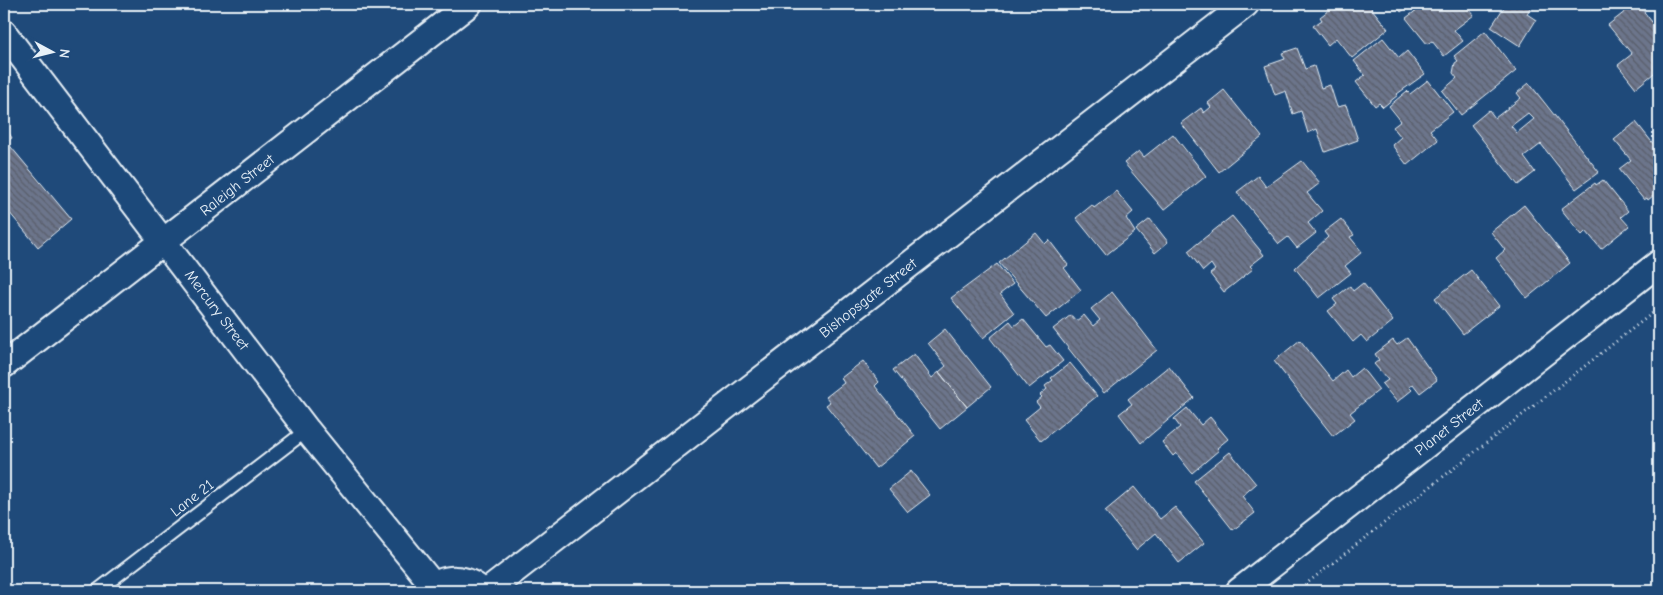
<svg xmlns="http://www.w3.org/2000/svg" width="1663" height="595" viewBox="0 0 1663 595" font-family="'Comic Neue',sans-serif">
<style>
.building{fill:url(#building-back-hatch);stroke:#e8f1f8;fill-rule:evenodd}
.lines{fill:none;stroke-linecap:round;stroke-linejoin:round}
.service-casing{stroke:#e8f1f8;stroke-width:16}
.minor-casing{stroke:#e8f1f8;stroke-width:29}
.path{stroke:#e8f1f8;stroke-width:3;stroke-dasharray:1 4;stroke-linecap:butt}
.service{stroke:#1f4a7a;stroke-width:12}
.minor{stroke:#1f4a7a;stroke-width:25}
.labels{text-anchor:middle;stroke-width:5;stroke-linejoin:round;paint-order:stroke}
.street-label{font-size:15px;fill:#e8f1f8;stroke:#1f4a7a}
</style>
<defs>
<pattern id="building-back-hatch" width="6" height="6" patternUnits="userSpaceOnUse" patternTransform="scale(1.25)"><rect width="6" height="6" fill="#6c758b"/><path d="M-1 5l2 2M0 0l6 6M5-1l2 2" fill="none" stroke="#595e6a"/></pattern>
</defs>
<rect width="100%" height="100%" fill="#1f4a7a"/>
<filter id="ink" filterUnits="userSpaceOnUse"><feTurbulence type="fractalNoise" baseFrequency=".02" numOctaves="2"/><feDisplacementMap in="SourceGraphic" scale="10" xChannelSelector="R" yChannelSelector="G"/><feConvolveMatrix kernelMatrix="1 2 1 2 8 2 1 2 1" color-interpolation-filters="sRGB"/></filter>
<g filter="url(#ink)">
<path class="building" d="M1338,4H1368L1388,29L1352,58L1336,38L1328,45L1313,26L1322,20L1320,17L1333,7L1335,10L1340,6Z
M1395,4H1411L1401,12Z
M1425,4H1465L1474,15L1454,30L1463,41L1444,56L1432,41L1427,44L1406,18Z
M1506,4L1515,7L1517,4H1532L1527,14L1536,20L1520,46L1491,27Z
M1635,4H1638L1659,31V69L1636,88L1618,65L1632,54L1608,25Z
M1485,31L1516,71L1461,115L1442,91L1457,78L1453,73L1455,63L1458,61L1454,56Z
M1383,38L1399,58L1407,51L1425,74L1397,94L1398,95L1383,107L1379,103L1375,106L1356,82L1365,75L1354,61Z
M1297,48L1305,69L1314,66L1321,88L1330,85L1337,107L1346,105L1358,140L1325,152L1317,129L1308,133L1301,111L1293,114L1286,91L1275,95L1265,66L1285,59L1282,53Z
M1428,80L1453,112L1430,130L1438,140L1407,165L1392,145L1401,137L1393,127L1401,121L1389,106L1407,91L1410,94Z
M1529,83L1599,172L1576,189L1541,144L1524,157L1535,172L1518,185L1471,125L1489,110L1495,118L1521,98L1517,93ZM1528,113L1534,119L1517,133L1511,126Z
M1224,90L1262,137L1219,172L1181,123L1201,108L1204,113L1211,107L1208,103Z
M1636,122L1659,151V191L1648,200L1647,198L1644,200L1619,169L1631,160L1614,140Z
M4,125L12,138L4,143Z
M1173,134L1206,176L1164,210L1124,163L1139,151L1144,157Z
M6,141L71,219L38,247L4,206V144Z
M1302,161L1320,183L1307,193L1322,211L1308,223L1316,233L1297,248L1288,237L1279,244L1237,192L1258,176L1266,187Z
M1603,180L1628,211L1621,217L1629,226L1601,249L1586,231L1582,235L1561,209L1595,183L1596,185Z
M1116,191L1133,212L1126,218L1135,232L1106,255L1076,218L1092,205L1094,208Z
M1524,205L1570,263L1527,298L1496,258L1505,250L1491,232Z
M1232,216L1264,255L1250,266L1253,269L1224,292L1210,274L1215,270L1211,264L1203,271L1188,251Z
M1150,219L1168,242L1155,253L1136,230Z
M1341,219L1354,235L1350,237L1362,252L1345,266L1351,273L1319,298L1295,268L1328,237L1324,232Z
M1036,233L1045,244L1049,240L1068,265L1064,268L1081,290L1046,318L999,263Z
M997,264L1013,284L1000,294L1014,313L983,338L951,298Z
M1471,270L1499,306L1463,334L1435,298Z
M1363,283L1393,321L1367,342L1361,335L1353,342L1328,311L1337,304L1333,299L1350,286L1353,291Z
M1112,292L1157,350L1104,393L1053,329L1071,315L1076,321L1084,315L1093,326L1100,320L1091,309Z
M1023,319L1046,347L1050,345L1063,361L1029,388L990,338L1010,321L1014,326Z
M945,329L991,387L967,407L939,372L946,366L928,343Z
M1407,338L1437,380L1420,393L1413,384L1409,387L1412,390L1397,402L1382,384L1388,380L1374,364L1379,360L1375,354L1393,340L1397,345Z
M1300,340L1333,381L1346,370L1351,377L1362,368L1379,390L1350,413L1355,419L1333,436L1274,361Z
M914,354L932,378L939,372L967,407L940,429L893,370Z
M863,361L879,382L875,386L915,436L876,468L826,405L830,402L826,397L844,383L841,378Z
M1070,363L1097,396L1041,441L1024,420L1040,407L1036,402L1042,397L1040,395L1047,389L1045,386L1053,380L1051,378Z
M1169,366L1194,398L1141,443L1119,414L1132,404L1128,399Z
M1187,408L1201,425L1210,417L1228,439L1217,448L1219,450L1192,473L1176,453L1173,456L1162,442L1180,427L1174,419Z
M1230,452L1256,484L1242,496L1255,513L1233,530L1194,481Z
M911,471L930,495L908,512L889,489Z
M1134,487L1160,519L1175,507L1204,543L1179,563L1156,533L1136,550L1105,511Z"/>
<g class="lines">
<g class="service-casing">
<path id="service" d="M97,591L307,430"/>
</g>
<g class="minor-casing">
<path id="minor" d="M4,33L307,430L433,585
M4,365L469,4
M427,591C444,575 466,576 482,591
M488,591L1246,4
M1239,591L1659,263"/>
</g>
<path class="path" d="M1297,591L1659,308"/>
<use href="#service" class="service"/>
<use href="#minor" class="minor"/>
</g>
</g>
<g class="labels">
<g class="street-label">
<text transform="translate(237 185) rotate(-38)" y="5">Raleigh Street</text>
<text transform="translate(868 298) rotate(-38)" y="5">Bishopsgate Street</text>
<text transform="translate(217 310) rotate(53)" y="5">Mercury Street</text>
<text transform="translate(1449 427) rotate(-38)" y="5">Planet Street</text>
<text transform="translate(192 498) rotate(-38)" y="5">Lane 21</text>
</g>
</g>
<rect width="1663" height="595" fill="none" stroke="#1f4a7a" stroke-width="20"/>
<rect x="10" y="10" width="1643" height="575" fill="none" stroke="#e8f1f8" stroke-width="2" filter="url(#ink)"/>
<g transform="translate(52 52) rotate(97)" stroke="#1f4a7a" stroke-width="4" paint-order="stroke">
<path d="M0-4L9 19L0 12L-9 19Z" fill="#e8f1f8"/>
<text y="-8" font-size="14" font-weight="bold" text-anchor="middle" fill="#e8f1f8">N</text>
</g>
</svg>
